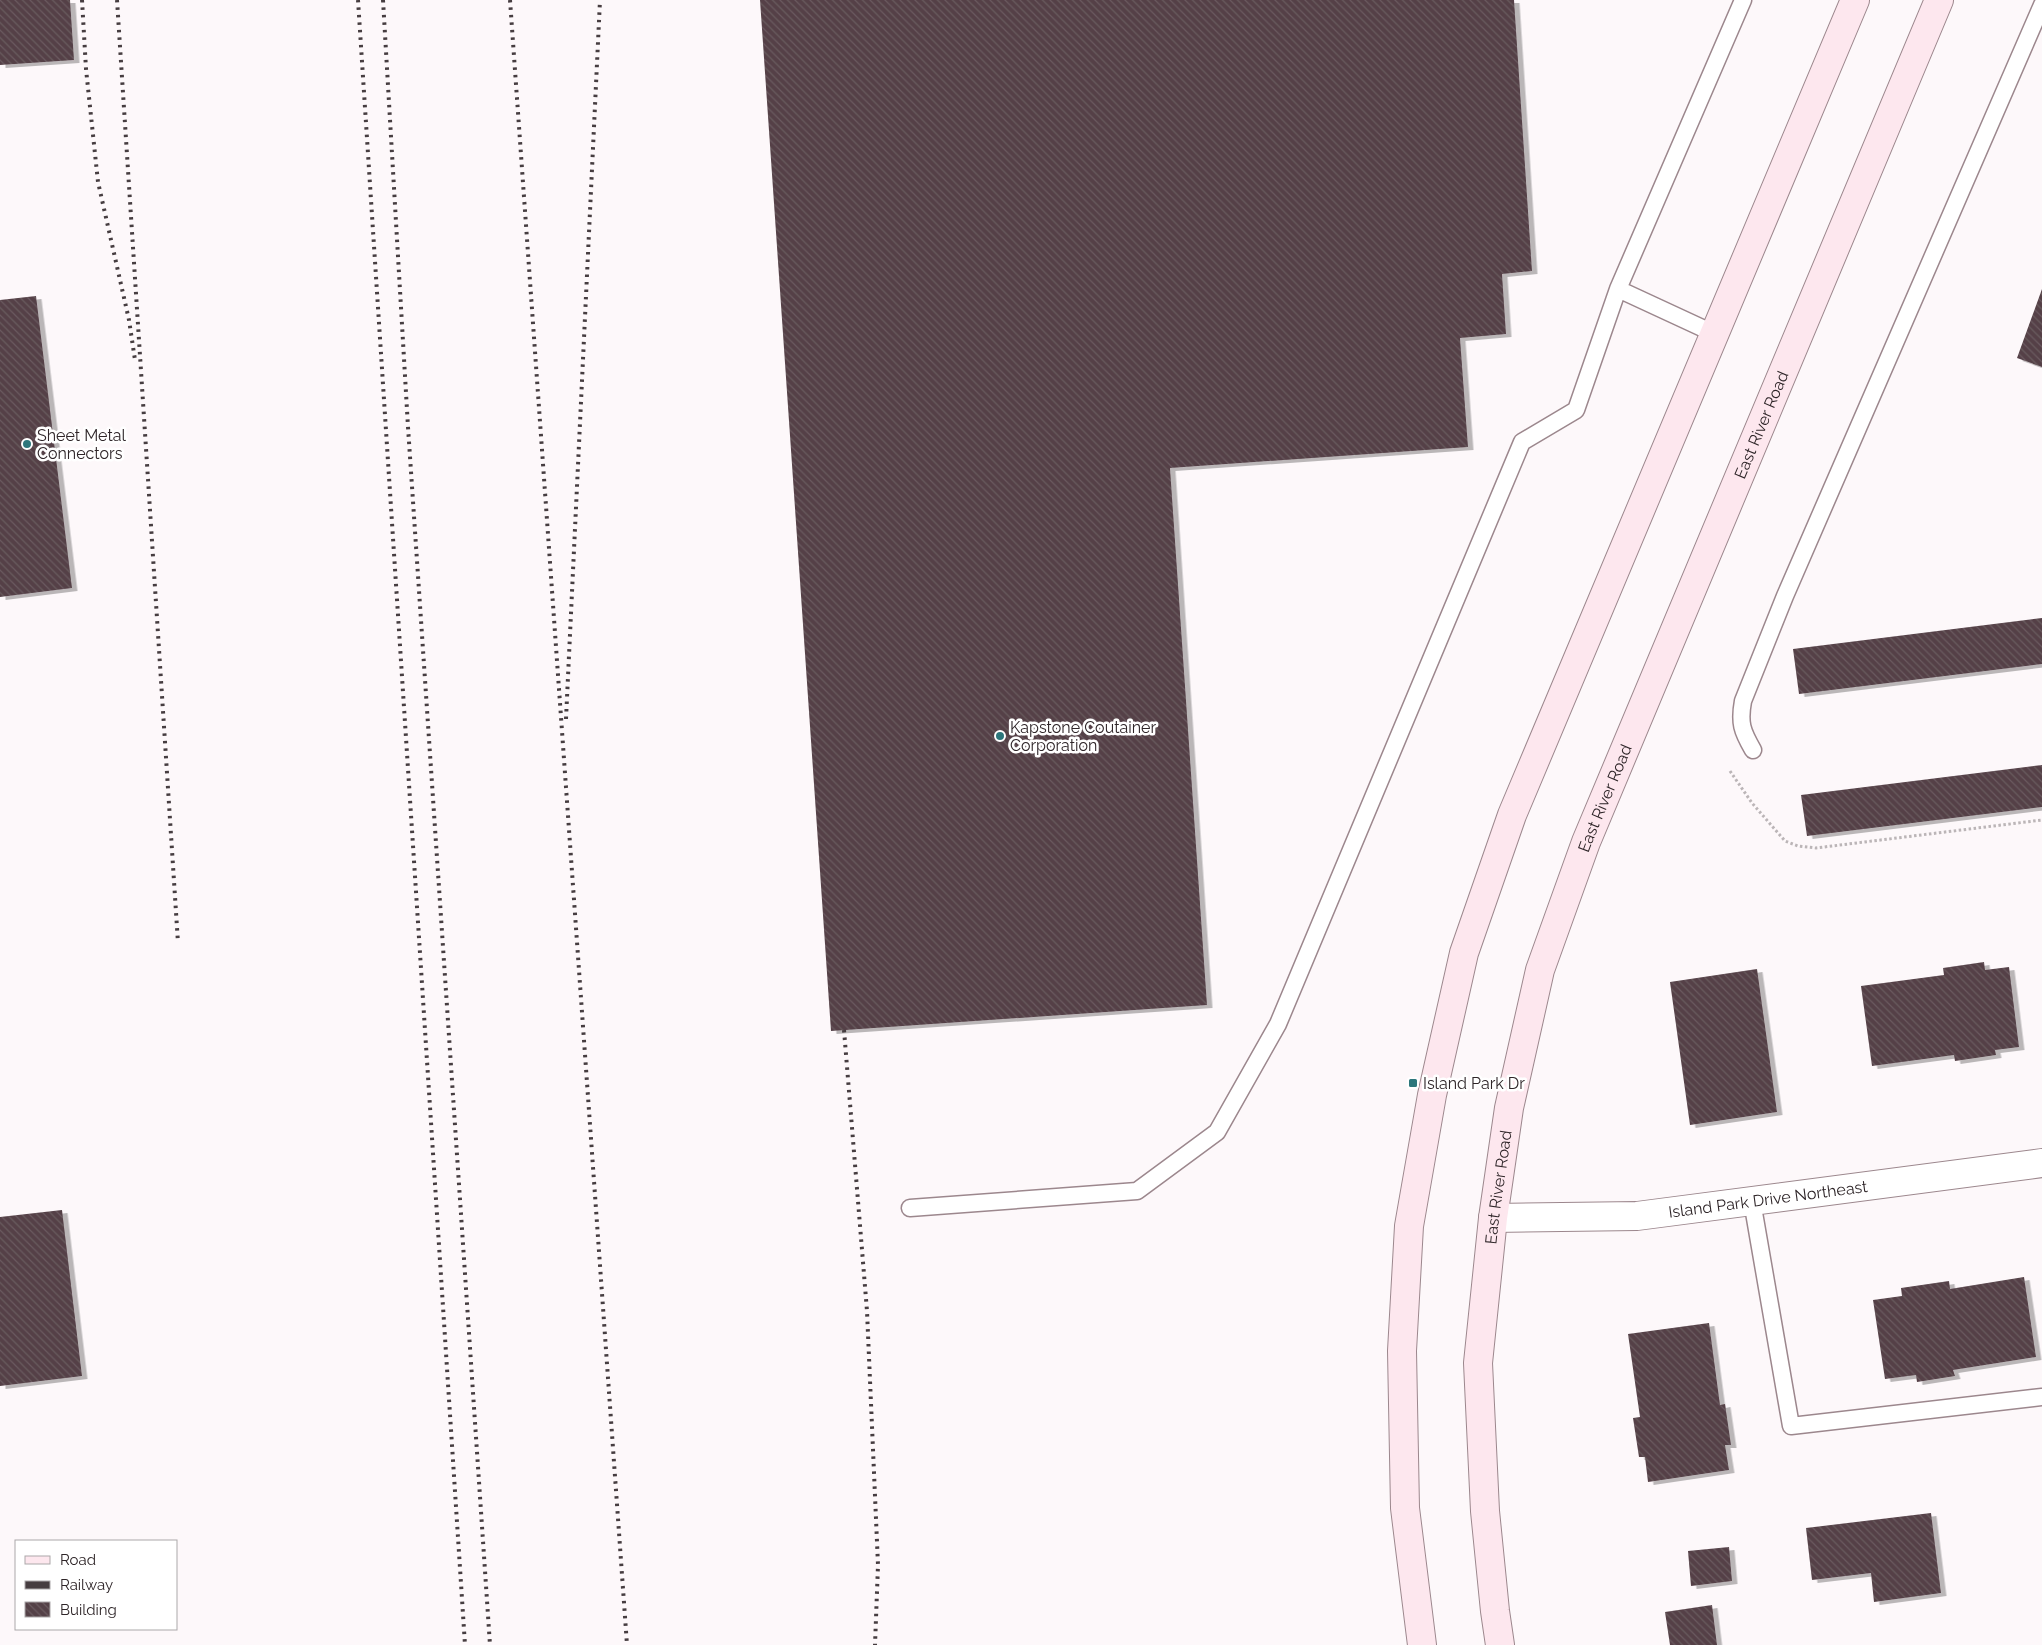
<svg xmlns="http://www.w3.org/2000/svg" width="2042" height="1645" viewBox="0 0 2042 1645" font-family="Raleway,sans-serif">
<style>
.building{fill:url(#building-back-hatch);filter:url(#shadow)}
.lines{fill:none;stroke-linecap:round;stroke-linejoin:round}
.service-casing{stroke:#9c878d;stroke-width:19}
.minor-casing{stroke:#9c878d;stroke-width:30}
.secondary-casing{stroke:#9c878d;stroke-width:30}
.path{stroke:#bbb5b7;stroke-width:3;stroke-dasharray:2.5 2.5;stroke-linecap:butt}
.service{stroke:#fff;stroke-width:16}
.minor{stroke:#fff;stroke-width:28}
.secondary{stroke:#fde7ee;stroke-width:28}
.rail{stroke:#463d40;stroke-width:4;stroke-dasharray:2.5 5;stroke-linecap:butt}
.poi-dot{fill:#2c767b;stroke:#fff;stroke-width:2}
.labels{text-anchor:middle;stroke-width:5;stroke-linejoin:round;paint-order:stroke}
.street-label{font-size:16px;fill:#2e2528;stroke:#fff}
.poi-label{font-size:16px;fill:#2e2528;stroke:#fff;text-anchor:start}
</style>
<defs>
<pattern id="building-back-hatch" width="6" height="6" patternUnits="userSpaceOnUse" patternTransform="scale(1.25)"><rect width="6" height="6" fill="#544147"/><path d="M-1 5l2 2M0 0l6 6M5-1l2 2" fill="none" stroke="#6a5a5f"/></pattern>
<filter id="shadow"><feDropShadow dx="5.5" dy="3" stdDeviation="0" flood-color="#0004"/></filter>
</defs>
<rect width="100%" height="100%" fill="#fdf8fa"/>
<path class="building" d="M0,0H70L74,60L0,65Z
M760,0H1514L1532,271L1502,274L1506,334L1460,338L1468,447L1170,468L1207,1005L831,1031Z
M2042,289V367L2017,358Z
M36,296L72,588L0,597V300Z
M2042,618V664L1799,694L1793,649Z
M2042,765V807L1807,836L1801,795Z
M1984,962L1985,970L2009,967L2019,1047L1995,1050L1996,1055L1955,1061L1954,1055L1872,1066L1861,986L1944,975L1943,968Z
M1757,969L1777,1112L1690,1125L1670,982Z
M62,1210L82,1376L0,1386V1217Z
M2024,1277L2036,1357L1953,1370L1955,1376L1917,1382L1916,1375L1885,1379L1873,1300L1902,1296L1901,1288L1949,1281L1950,1289Z
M1709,1323L1720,1405L1725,1404L1731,1445H1725L1729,1470L1648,1482L1645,1457H1639L1633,1418L1640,1417L1628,1334Z
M1931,1513L1941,1593L1874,1602L1871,1573L1812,1580L1806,1528Z
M1729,1547L1732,1581L1691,1586L1688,1551Z
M1712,1605L1717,1645H1670L1665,1612Z"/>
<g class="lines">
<g class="service-casing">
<path id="service" d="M1618,289L1713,333
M1753,750C1742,731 1739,723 1743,701L1785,596L2042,5
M1752,1201L1791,1426L2042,1397
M910,1208L1137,1191L1217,1132L1278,1024L1522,442L1576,410L1618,289L1743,0"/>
</g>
<g class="minor-casing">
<g id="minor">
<path id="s1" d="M1493,1218L1637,1216L2042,1163"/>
</g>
</g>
<g class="secondary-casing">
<g id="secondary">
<path d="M1422,1645L1405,1508L1402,1351L1409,1226L1432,1095L1464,953L1512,815L1855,0"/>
<path id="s2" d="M1500,1645L1495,1611L1485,1511L1478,1363L1493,1218L1509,1108L1540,970L1586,842L1939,0"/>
</g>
</g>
<path class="path" d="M1730,771L1752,803L1785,841L1798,846L1816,848L2042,820"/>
<use href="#service" class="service"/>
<use href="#minor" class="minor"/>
<use href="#secondary" class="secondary"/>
<path class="rail" d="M82,0L86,69L98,182L129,320L135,360
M117,0L178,943
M358,0L465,1645
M383,0L408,427L490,1645
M510,0L627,1645
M566,719L600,0
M844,1030L867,1311L878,1565L875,1645"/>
</g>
<g class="poi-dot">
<circle cx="27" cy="444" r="5"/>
<circle cx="1000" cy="736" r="5"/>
<rect x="1408" y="1078" width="10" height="10" rx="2.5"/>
</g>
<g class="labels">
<g class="street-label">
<text dy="6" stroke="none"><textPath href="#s2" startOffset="1270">East River Road</textPath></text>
<text dy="6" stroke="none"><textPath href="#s2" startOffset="865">East River Road</textPath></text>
<text dy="6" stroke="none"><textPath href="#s2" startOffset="460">East River Road</textPath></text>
<text dy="6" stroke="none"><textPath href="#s1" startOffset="276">Island Park Drive Northeast</textPath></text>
</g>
<g class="poi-label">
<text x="37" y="441">Sheet Metal<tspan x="37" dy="18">Connectors</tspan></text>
<text x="1010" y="733">Kapstone Coutainer<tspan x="1010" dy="18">Corporation</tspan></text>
<text x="1423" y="1089">Island Park Dr</text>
</g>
</g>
<rect x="15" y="1540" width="162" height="90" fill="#ffffff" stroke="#aba8a9"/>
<rect x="25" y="1556" width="25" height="8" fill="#fde7ee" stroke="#aba8a9"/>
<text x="60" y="1565" font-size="15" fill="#2e2528">Road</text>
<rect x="25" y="1581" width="25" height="8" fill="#463d40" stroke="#aba8a9"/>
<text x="60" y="1590" font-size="15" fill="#2e2528">Railway</text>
<rect x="25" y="1602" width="25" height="15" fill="url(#building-back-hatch)" stroke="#aba8a9"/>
<text x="60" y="1615" font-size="15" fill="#2e2528">Building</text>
</svg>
